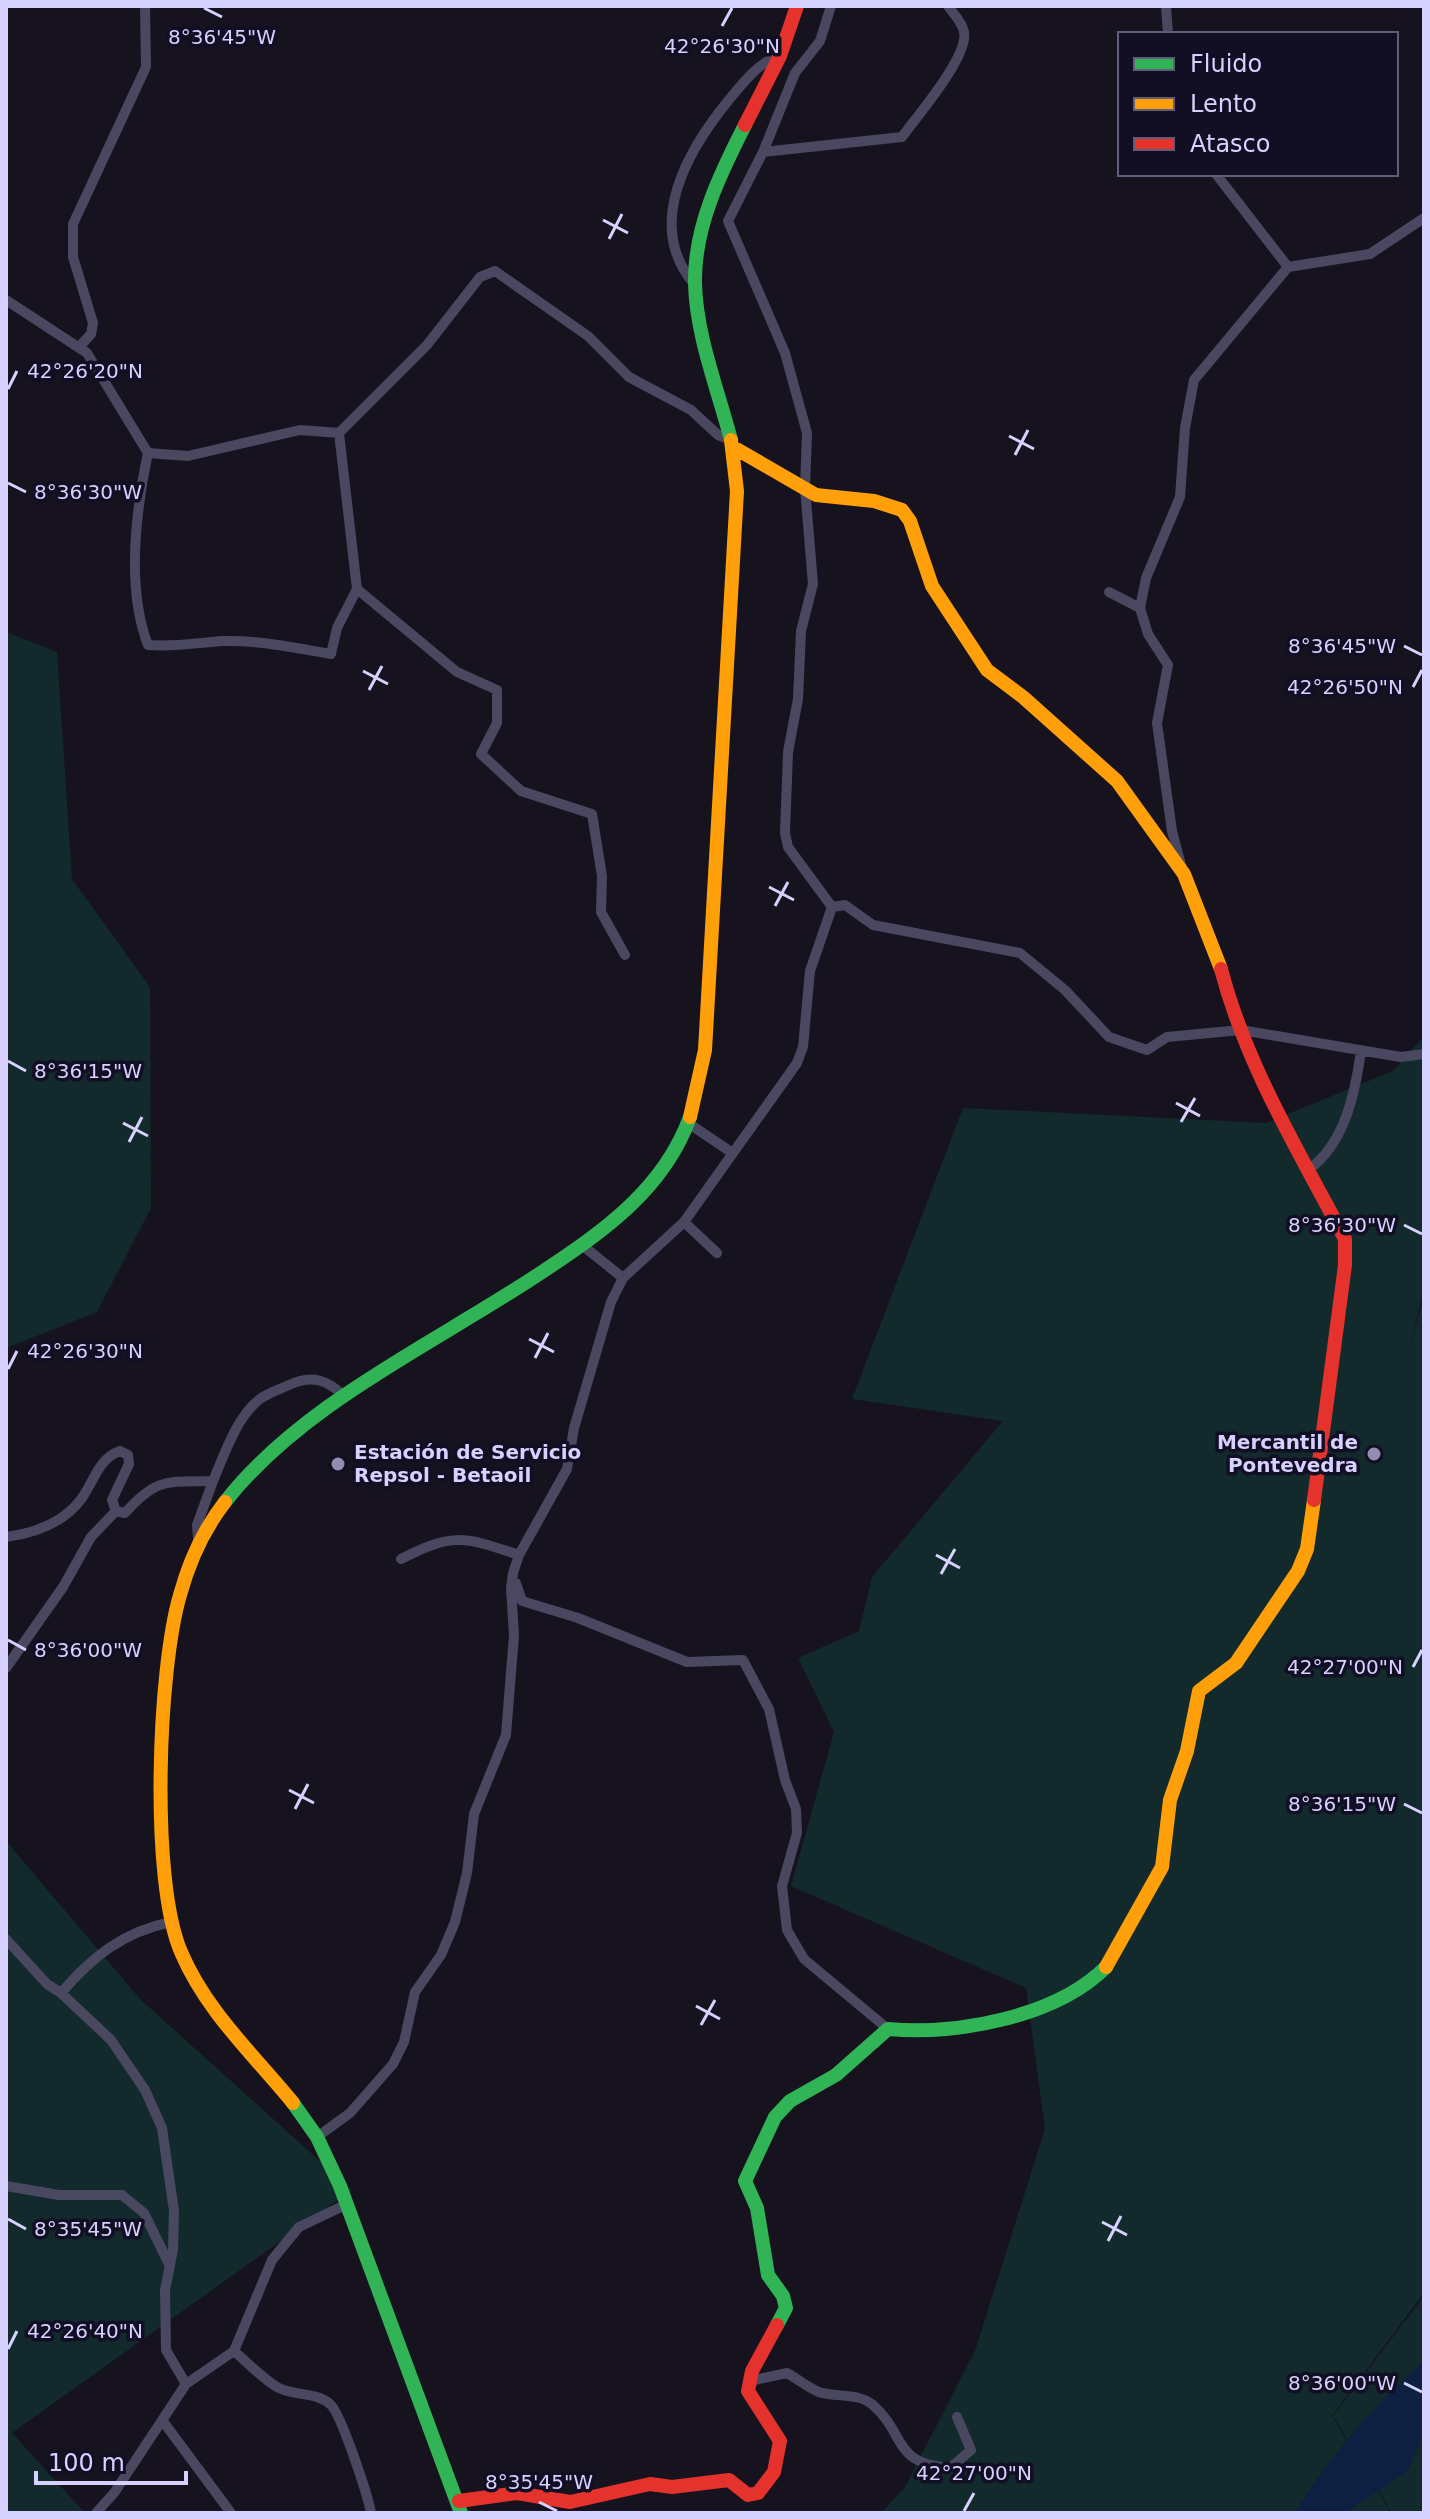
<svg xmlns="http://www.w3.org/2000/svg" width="1430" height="2519" viewBox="0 0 1430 2519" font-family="'DejaVu Sans',sans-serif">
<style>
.green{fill:#122a2b}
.water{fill:#0d2042}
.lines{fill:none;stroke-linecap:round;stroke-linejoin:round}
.street{stroke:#494860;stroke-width:10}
.fast{stroke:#30b455;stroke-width:14}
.slow{stroke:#ff9f0a;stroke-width:14}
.jam{stroke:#e5322d;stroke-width:14}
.ticks{fill:none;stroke:#d7d1ff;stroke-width:3}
.poi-dot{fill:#938eb1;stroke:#120e24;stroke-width:3}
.labels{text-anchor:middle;stroke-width:7;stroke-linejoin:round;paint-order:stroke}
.poi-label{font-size:20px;font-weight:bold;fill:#d7d1ff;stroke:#120e24;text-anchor:end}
.ticks-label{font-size:20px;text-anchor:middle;fill:#d7d1ff;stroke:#120e24;stroke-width:7;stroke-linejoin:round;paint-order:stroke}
</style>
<rect width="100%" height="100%" fill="#16131f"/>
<path class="green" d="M6,632L57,652L72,879L150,987L151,1208L97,1312L6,1348Z
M1424,1036V1289L1409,1349L1424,1295V2293L1332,2416L1391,2513H881L905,2487L975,2351L1045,2129L1026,1988L791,1886L834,1732L798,1658L859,1631L872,1577L1003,1421L852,1399L963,1108L1266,1123L1393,1071Z
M6,1841L140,1999L352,2190L12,2433L85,2513H6Z
M1424,2296V2511L1392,2513L1333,2416Z"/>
<path class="water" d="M1424,2361V2433L1407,2472L1345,2513H1294C1332,2453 1371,2409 1424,2361Z"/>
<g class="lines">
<path class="street" d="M1166,6L1168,34
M763,152L902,137C918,115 969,56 964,32C963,23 953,13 948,6
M1216,174L1288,267
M694,284C644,225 688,150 728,101C742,84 757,64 778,56
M6,300L87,353L148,453L188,456L300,430L339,433L427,345L480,277L495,271L588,336L629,377L691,410L718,435L731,440
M80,346L91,334L93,323L73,257V224L146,67L145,6
M339,433L357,589L457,672L497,690V723L481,754L521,791L592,814L602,876L601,912L625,955
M148,453C136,510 126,588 148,645C174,647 197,643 223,641C259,640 295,648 331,654L337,628L357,589
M1109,592L1140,608
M1181,865L1172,831L1157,723L1168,665L1148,634L1140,608L1146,578L1180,497L1185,428L1194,380L1288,267L1370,254L1424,218
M832,907L845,905L873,925L1020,953L1065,990L1109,1037L1147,1050L1167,1037L1241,1030L1401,1057L1424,1054
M688,1123L731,1152
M1308,1170C1345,1144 1355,1093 1361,1051
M684,1222L717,1253
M582,1245L623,1278
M6,1537C36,1533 64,1523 82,1498C94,1481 99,1458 120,1451L128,1455L129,1464L112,1500L116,1511L125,1513C157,1477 167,1482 213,1481C224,1455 237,1416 260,1399C268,1393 280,1389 289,1385C312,1374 328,1380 345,1397
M198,1539L197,1525L213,1481
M401,1559C453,1532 465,1537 519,1555
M516,1583L522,1601L578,1618L687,1662L743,1660L769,1709L785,1780L796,1809L797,1833L782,1886L787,1930L804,1959L888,2029
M6,1668L63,1587L91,1537L116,1511
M171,1922C123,1932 93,1956 61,1993L111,2040L145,2090L162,2128L174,2211L173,2250L165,2290L166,2350L186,2384
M6,1939L47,1984L61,1993
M317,2137L350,2113L393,2064L404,2042L415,1992L441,1955L455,1922L467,1873L474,1814L506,1735L514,1635L511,1588L513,1573L519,1555L567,1469L574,1428L611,1302L623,1278L684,1222L797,1063L803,1047L810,971L832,907L788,847L785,833L788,752L798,699L801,631L813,584L805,488L807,433L785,353L728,221L763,152L795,73L820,41L831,6
M6,2186L59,2195H122L144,2213L169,2264
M234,2351C248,2363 262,2378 277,2387C292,2396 317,2392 330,2404C341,2413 368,2496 371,2513
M750,2381L787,2373C798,2379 808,2388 819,2392C837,2398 857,2392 873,2405C907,2435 891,2463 950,2468L971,2450L957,2417
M162,2420L231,2513
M96,2513L114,2493L186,2384L234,2351L272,2260L299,2227L345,2205"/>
<path class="fast" d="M731,440C718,390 696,335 695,283C694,227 720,174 745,125
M225,1502C303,1402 438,1342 542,1272C604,1231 664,1189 690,1117
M293,2103L317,2137L340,2186L461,2513
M777,2325L786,2308L783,2296L768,2275L757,2208L745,2181L775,2117L790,2101L836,2075L888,2029C958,2035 1056,2017 1106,1967"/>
<path class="slow" d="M733,447L816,495L874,501L902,510L910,521L932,586L987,670L1023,697L1117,781L1184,874L1221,969
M690,1117L705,1050L737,491L731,440
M225,1502C204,1529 189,1562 180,1595C158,1670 150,1880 181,1952C206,2011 253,2054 293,2103
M1106,1967L1162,1867L1170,1800L1187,1751L1199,1691L1236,1663L1298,1571L1307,1549L1314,1500"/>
<path class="jam" d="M745,125L780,56L797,6
M1221,969C1246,1065 1299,1152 1345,1239V1265L1314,1500
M459,2501L517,2493L570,2502L650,2484L672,2487L729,2480L748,2495L758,2493L774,2472L780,2441L748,2391L752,2371L777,2325"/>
</g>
<path class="ticks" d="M204,8L222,17M722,26L732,8M603,220L628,233M609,239L622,214M8,389L17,371M1009,436L1034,449M1015,455L1028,430M8,483L26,492M1404,646L1422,655M363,671L388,684M1413,687L1422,670M369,690L382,666M769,887L794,900M775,906L788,882M8,1061L26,1071M1176,1103L1200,1116M1181,1122L1195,1098M123,1123L148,1136M129,1142L142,1117M1404,1225L1422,1234M529,1339L554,1352M535,1358L548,1333M8,1369L17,1351M936,1555L960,1568M941,1574L955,1549M8,1640L26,1650M1413,1667L1422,1650M289,1790L314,1803M1404,1804L1422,1813M295,1809L308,1784M696,2006L720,2019M701,2025L715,2000M8,2219L26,2229M1102,2222L1127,2235M1108,2241L1121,2216M8,2349L17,2331M1404,2383L1422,2392M539,2502L557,2511M964,2511L974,2493"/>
<g class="poi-dot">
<circle cx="1374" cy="1454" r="8"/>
<circle cx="338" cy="1464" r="8"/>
</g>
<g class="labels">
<g class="poi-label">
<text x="1358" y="1449">Mercantil de<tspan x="1358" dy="23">Pontevedra</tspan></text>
<text x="354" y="1459" text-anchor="start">Estación de Servicio<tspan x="354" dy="23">Repsol - Betaoil</tspan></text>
</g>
</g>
<g class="ticks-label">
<text x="222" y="44">8°36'45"W</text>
<text x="722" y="53">42°26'30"N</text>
<text x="85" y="378">42°26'20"N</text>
<text x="88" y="499">8°36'30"W</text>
<text x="1342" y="653">8°36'45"W</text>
<text x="1345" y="694">42°26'50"N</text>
<text x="88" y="1078">8°36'15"W</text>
<text x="1342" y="1232">8°36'30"W</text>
<text x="85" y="1358">42°26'30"N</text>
<text x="88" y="1657">8°36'00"W</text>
<text x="1345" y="1674">42°27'00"N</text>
<text x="1342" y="1811">8°36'15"W</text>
<text x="88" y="2236">8°35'45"W</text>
<text x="85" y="2338">42°26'40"N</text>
<text x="1342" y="2390">8°36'00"W</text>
<text x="974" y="2480">42°27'00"N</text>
<text x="539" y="2489">8°35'45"W</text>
</g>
<rect width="1430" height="2519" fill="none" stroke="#d7d1ff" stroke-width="16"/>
<rect x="1118" y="32" width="280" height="144" fill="#120e24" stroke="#615c7c" stroke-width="2"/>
<rect x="1134" y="58" width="40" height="12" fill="#30b455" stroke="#615c7c" stroke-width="2"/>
<text x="1190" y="72" font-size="24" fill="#d7d1ff">Fluido</text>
<rect x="1134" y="98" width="40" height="12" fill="#ff9f0a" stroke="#615c7c" stroke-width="2"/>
<text x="1190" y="112" font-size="24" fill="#d7d1ff">Lento</text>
<rect x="1134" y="138" width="40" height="12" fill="#e5322d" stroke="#615c7c" stroke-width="2"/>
<text x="1190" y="152" font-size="24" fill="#d7d1ff">Atasco</text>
<path d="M36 2471v12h150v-12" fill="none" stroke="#d7d1ff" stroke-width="4"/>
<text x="48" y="2471" font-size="24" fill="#d7d1ff" stroke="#120e24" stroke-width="6" paint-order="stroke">100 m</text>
</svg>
